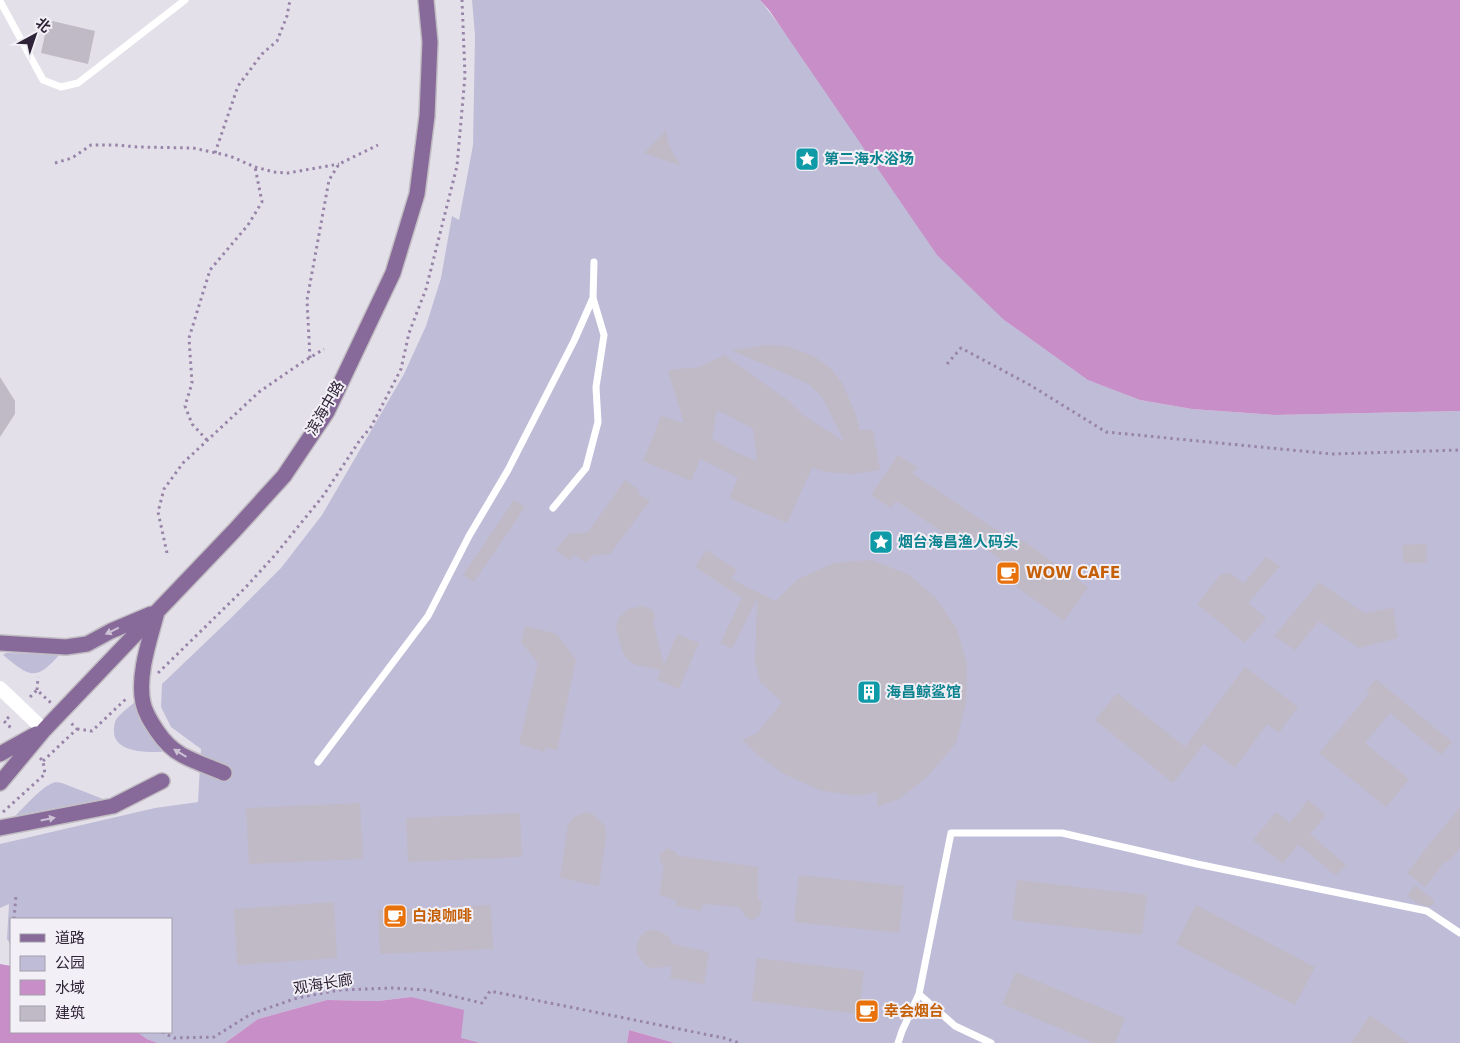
<svg xmlns="http://www.w3.org/2000/svg" width="1460" height="1043" viewBox="0 0 1460 1043" font-family="'DejaVu Sans','Noto Sans SC',sans-serif">
<style>
.green{fill:#bfbcd8}
.water{fill:#c88ec7}
.building{fill:#c0b9c6;fill-rule:evenodd}
.lines{fill:none;stroke-linecap:round;stroke-linejoin:round}
.primary-casing{stroke:#c1bdc3;stroke-width:18}
.path{stroke:#9884a9;stroke-width:3;stroke-dasharray:2.5 4;stroke-linecap:butt}
.lane{stroke:#fff;stroke-width:7}
.street{stroke:#fff;stroke-width:14}
.primary{stroke:#876a99;stroke-width:15}
.oneway{fill:#cdc1d5}
.labels{text-anchor:middle;stroke-width:4;stroke-linejoin:round;paint-order:stroke}
.culture-label{font-size:15px;font-weight:bold;fill:#0d838f;stroke:#f2f0f6;text-anchor:start}
.street-label{font-size:15px;fill:#2f2337;stroke:#f2f0f6}
.food-label{font-size:15px;font-weight:bold;fill:#c56008;stroke:#f2f0f6;text-anchor:start}
</style>
<rect width="100%" height="100%" fill="#e4e0e9"/>
<path class="green" d="M472,0H760L1004,320L1089,380L1140,400L1192,409L1274,415L1460,411V1043H675L629,1030L627,1043H480L460,1039L411,997L378,1001L327,1000L258,1019L225,1043H158L147,1039L137,1032H171V919H11V945L7,939L9,904L0,908V844L155,808L198,802L201,749L171,727L161,707L162,684L230,619L281,568L322,515L404,374L426,326L441,278L452,216L459,220L473,145L475,36Z
M6,653L60,654C35,683 29,676 3,655Z
M135,702C136,707 137,713 139,718C145,731 157,742 168,751C153,753 116,754 114,733C114,727 114,723 117,718C122,712 129,707 135,702Z
M56,782L62,783L103,799L15,816C25,807 42,785 56,782Z"/>
<path class="water" d="M760,0H1460V411L1274,415L1192,409L1140,400L1088,380L1004,320L937,255L769,10Z
M0,964L11,966V1032H137L147,1039L158,1043H0Z
M411,997L464,1010L461,1038L480,1043H225L258,1019L327,1000L378,1001Z
M629,1030L675,1043H627Z"/>
<path class="building" d="M48,20L95,31L88,64L41,53Z
M666,130L668,142L671,150L681,166L644,153Z
M766,345L787,346L814,356L831,369L843,384L857,418L859,430H873L880,470L852,474L826,472L812,468L787,523L729,498L738,478L700,459L691,481L643,461L661,416L684,423L668,371L676,369L700,367L724,355L789,401L803,415L845,442L822,397L809,384L731,350ZM717,410L748,426L753,429L757,461L733,451L712,439Z
M0,377L15,401V414L0,437Z
M898,455L917,467L913,474L1002,534L1011,552L1021,539L1088,587L1064,621L996,572L1004,562L973,540L967,548L896,501L891,508L871,495Z
M625,480L639,490L637,493L650,501L610,554L592,556L586,563L575,555L569,560L555,550L569,534L588,532Z
M514,500L525,507L474,582L463,575Z
M1426,544L1427,563H1403L1402,545Z
M706,550L737,570L731,579L776,601L798,579L833,563L871,560L908,574L935,597L957,629L967,664L966,703L956,743L928,776L899,799L877,807V792L857,796L819,790L782,773L758,755L742,740L757,733L782,702L760,682L755,662L757,599L732,649L720,643L742,598L695,567Z
M1266,557L1280,566L1248,603L1266,618L1245,643L1197,604L1220,575L1229,573L1244,583Z
M1319,582L1364,613L1393,608L1398,638L1359,648L1319,621L1295,650L1274,636Z
M643,606L653,610L655,615V619L653,622L664,665L677,634L699,643L679,689L657,680L661,670L636,665L628,660L623,653L616,629L618,619L628,609Z
M525,626L557,634L576,660L557,750L545,748V752L519,744L538,663L521,642Z
M1245,667L1298,707L1279,733L1267,724L1235,768L1204,744L1173,783L1095,720L1117,693L1185,747Z
M1376,679L1452,742L1441,755L1390,713L1365,743L1409,779L1386,807L1319,753L1370,693L1366,690Z
M1308,800L1326,815L1310,834L1346,865L1336,876L1298,844L1283,864L1253,840L1276,812L1290,823Z
M360,803L363,859L249,864L246,808Z
M1460,807V848L1447,863L1445,861L1425,887L1407,873L1427,847Z
M586,812L594,815L605,826L606,836L599,886L560,878L568,825L574,817Z
M520,813L522,857L408,862L406,818Z
M667,848L674,851L679,856L758,867V898L762,903L761,911L758,917L752,920L746,917L739,907L703,904L701,911L676,906V900L659,895L664,867L660,861V855Z
M799,875L904,886L899,933L794,922Z
M1017,880L1147,895L1142,935L1012,920Z
M1415,885L1435,901L1430,907L1417,903L1407,896Z
M334,902L337,958L237,965L234,909Z
M491,905L493,949L380,954L378,910Z
M1196,905L1315,967L1295,1005L1176,944Z
M653,930L661,932L670,938L672,944L709,952L704,984L670,978L672,966L651,968L645,965L636,952L637,944L640,937L646,931Z
M757,958L864,971L859,1014L752,1001Z
M1016,972L1125,1018L1115,1043H1094L1002,1004Z
M1370,1015L1409,1043H1351Z"/>
<g class="lines">
<g class="primary-casing">
<path id="primary" d="M157,612C150,639 137,675 143,703C145,713 151,722 157,731C163,740 171,749 182,755C195,762 210,767 224,773
M0,643L66,647L87,644L111,631L151,614
M0,754L36,734
M0,783L44,730L234,531L284,476L327,412L393,273L417,194L427,116L430,42L426,0
M0,828L113,806L162,781"/>
</g>
<path class="path" d="M215,153L238,86L262,54L277,41L287,16L290,0
M55,163L72,158L91,145H115L138,147L193,148L230,156L255,167L274,172L288,173L339,164
M310,358L307,300L329,180L339,164L378,145
M947,364L961,348L1030,385L1106,432L1332,454L1460,450
M207,440L192,424L185,406L192,383L189,338L210,270L248,225L262,202L255,167
M167,553L158,512L164,489L183,463L259,392L301,363L324,349
M158,673L245,588L275,555L323,496L360,440L371,427L401,369L409,333L426,289L457,166L465,76L462,0
M37,690L38,677
M30,697L37,690L51,703
M9,717L4,721L13,730
M77,729L92,731L128,697
M43,761L77,729L71,723
M3,812L45,774L43,761L40,758
M14,919L16,895
M162,1032L174,1038L214,1037L251,1014L297,998L339,990L392,988L427,990L482,1003L490,991L724,1038L739,1043"/>
<path class="lane" d="M0,1L43,80L61,87L78,83L185,0
M553,508L586,468L598,422L596,387L604,335L593,298
M318,762L428,616L469,536L508,470L574,341L593,298L594,262
M919,994L955,1026L991,1043
M898,1043L902,1031L919,994L951,833H1062L1197,864L1427,911L1460,933"/>
<path class="street" d="M0,688L44,730"/>
<use href="#primary" class="primary"/>
</g>
<defs><path id="oneway-solid" d="M-6-.8H1V-3.2L6.5 0L1 3.2V.8H-6Z" transform="scale(1.25)"/></defs>
<g class="oneway">
<use href="#oneway-solid" transform="translate(112 631) rotate(154)"/>
<use href="#oneway-solid" transform="translate(180 753) rotate(-149)"/>
<use href="#oneway-solid" transform="translate(48 819) rotate(-11)"/>
</g>
<defs>
<g id="sight-square" transform="scale(1.25)"><rect x="-9" y="-9" width="18" height="18" rx="4" fill="#0f9aa8" stroke="#f2f0f6"/><path d="M0-6L1.8-2.2L6-1.7L2.9 1.2L3.7 5.4L0 3.3L-3.7 5.4L-2.9 1.2L-6-1.7L-1.8-2.2Z" fill="#fff"/></g>
<g id="cafe-square" transform="scale(1.25)"><rect x="-9" y="-9" width="18" height="18" rx="4" fill="#e8710a" stroke="#f2f0f6"/><path d="M-5.5-4.5H6V0H3Q3 3.5 0 3.5H-2.5Q-5.5 3.5-5.5 0ZM3-3.2v2h1.7v-2ZM-6 4.5H4V6H-6Z" fill="#fff"/></g>
<g id="building-square" transform="scale(1.25)"><rect x="-9" y="-9" width="18" height="18" rx="4" fill="#0f9aa8" stroke="#f2f0f6"/><path d="M-4-6H4V6H1V3H-1V6H-4ZM-2.5-4.3h1.7v1.8h-1.7ZM.8-4.3h1.7v1.8H.8ZM-2.5-1h1.7V.8h-1.7ZM.8-1h1.7V.8H.8Z" fill="#fff"/></g>
</defs>
<g fill-rule="evenodd">
<use href="#sight-square" x="807" y="159"/>
<use href="#sight-square" x="881" y="542"/>
<use href="#cafe-square" x="1008" y="573"/>
<use href="#building-square" x="869" y="692"/>
<use href="#cafe-square" x="395" y="916"/>
<use href="#cafe-square" x="867" y="1011"/>
</g>
<g class="labels">
<g class="culture-label">
<text x="824" y="164">第二海水浴场</text>
<text x="898" y="547">烟台海昌渔人码头</text>
<text x="886" y="697">海昌鲸鲨馆</text>
</g>
<g class="street-label">
<text transform="translate(325 408) rotate(-60)" y="5">滨海中路</text>
<text transform="translate(323 984) rotate(-9)" y="5">观海长廊</text>
</g>
<g class="food-label">
<text x="1026" y="578">WOW CAFE</text>
<text x="412" y="921">白浪咖啡</text>
<text x="884" y="1016">幸会烟台</text>
</g>
</g>
<rect x="10" y="918" width="162" height="115" fill="#f2f0f6" stroke="#a49eaa"/>
<rect x="20" y="934" width="25" height="8" fill="#876a99" stroke="#a49eaa"/>
<text x="55" y="943" font-size="15" fill="#2f2337">道路</text>
<rect x="20" y="956" width="25" height="15" fill="#bfbcd8" stroke="#a49eaa"/>
<text x="55" y="968" font-size="15" fill="#2f2337">公园</text>
<rect x="20" y="980" width="25" height="15" fill="#c88ec7" stroke="#a49eaa"/>
<text x="55" y="993" font-size="15" fill="#2f2337">水域</text>
<rect x="20" y="1006" width="25" height="15" fill="#c0b9c6" stroke="#a49eaa"/>
<text x="55" y="1018" font-size="15" fill="#2f2337">建筑</text>
<g transform="translate(35 35) rotate(40)" stroke="#f2f0f6" stroke-width="4" paint-order="stroke">
<path d="M0-4L9 19L0 12L-9 19Z" fill="#2f2337"/>
<text y="-8" font-size="14" font-weight="bold" text-anchor="middle" fill="#2f2337">北</text>
</g>
</svg>
